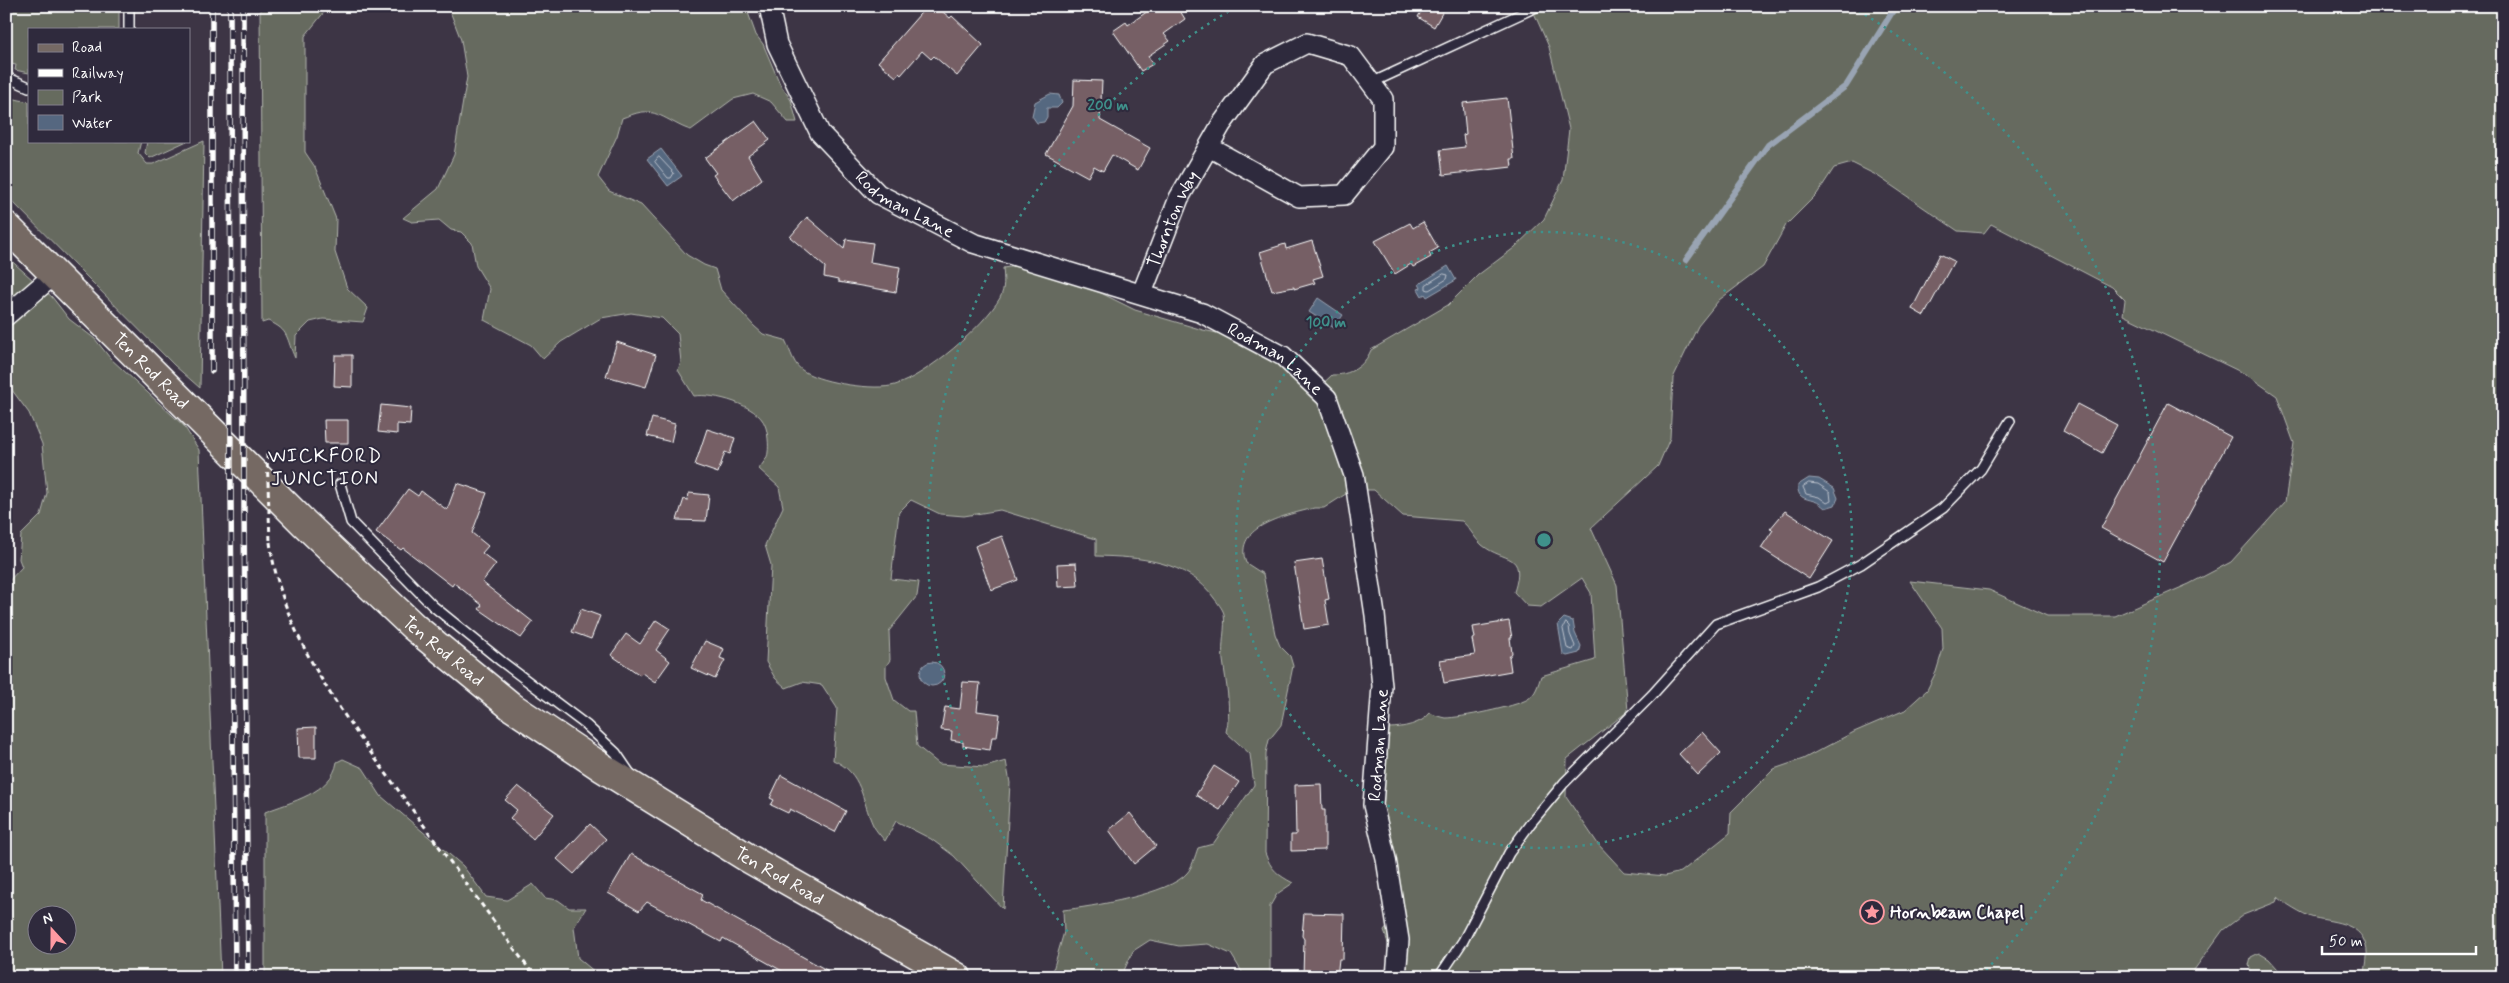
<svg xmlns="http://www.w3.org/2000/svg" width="2509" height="983" viewBox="0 0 2509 983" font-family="Mynerve,sans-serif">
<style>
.green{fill:#666b5e;stroke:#b2b5ae;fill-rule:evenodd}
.water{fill:#556780;stroke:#99a4b3}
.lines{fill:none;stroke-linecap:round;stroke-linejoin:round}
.shore{stroke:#bbc2cc;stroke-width:1}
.stream{stroke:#99a4b3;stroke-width:6}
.building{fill:#765f65;stroke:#fff}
.lane-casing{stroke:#fff;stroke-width:12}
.street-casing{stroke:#fff;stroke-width:22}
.primary-casing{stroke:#fff;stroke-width:31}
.path{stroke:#fff;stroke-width:3;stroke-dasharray:5 4;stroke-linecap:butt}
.lane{stroke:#2f2a3d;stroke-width:9}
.street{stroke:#2f2a3d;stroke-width:19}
.primary{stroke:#756964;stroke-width:28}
.rail-casing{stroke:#fff;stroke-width:5.5}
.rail{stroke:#2f2a3d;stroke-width:4;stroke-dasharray:11;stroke-linecap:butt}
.path-bridge{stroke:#fff;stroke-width:3;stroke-dasharray:5 4;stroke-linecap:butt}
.ring{fill:none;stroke:#3f918b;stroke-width:2.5;stroke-dasharray:2.5 5}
.labels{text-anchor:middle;stroke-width:4;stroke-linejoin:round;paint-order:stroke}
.street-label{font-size:18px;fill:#fff;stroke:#2f2a3d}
.poi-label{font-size:18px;font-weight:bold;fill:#fff;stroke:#2f2a3d;text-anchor:start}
.quarter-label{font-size:20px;letter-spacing:1px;fill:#fff;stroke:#2f2a3d}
.centre{fill:#3f918b;stroke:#2f2a3d;stroke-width:2.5}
.ring-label{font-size:15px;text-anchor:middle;font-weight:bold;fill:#3f918b;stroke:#2f2a3d;stroke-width:4;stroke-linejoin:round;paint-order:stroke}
</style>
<rect width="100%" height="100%" fill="#3d3545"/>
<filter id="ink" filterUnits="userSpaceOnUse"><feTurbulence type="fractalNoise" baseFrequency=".02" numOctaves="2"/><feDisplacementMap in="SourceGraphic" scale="10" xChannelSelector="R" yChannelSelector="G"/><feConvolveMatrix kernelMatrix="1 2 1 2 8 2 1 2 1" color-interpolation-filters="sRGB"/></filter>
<g filter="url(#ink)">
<path class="green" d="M6,6H119V29H29V73L15,70L16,65L6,63Z
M260,6H329L305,36V152L315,167L336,219L335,252L347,288L368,308L363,322L323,319L310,322L296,336L295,358C286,339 290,330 268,321L262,323Z
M448,6L746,7L756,35L763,44L780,84L791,100L797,122H788L771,102L753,94L733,99L691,130C675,126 659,110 642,112C635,113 628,116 622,118L617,136L598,177L609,191L641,205L687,255L704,265L715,269L721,290L754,326L763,334L785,340C791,351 793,366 805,372C823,383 875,391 895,385C926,376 984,326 1000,298C1005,288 1004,279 1003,268L1016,266L1029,269L1091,288L1135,310L1203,330L1235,337L1266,354L1291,373L1306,392L1317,389L1332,375C1350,375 1364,367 1371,350L1448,305L1478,275L1514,248L1544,219L1563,180L1569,129L1549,47L1531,6H2503V977H2365C2365,967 2369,955 2366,946C2360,921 2330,922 2311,917C2303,914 2284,903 2278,897L2276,902L2243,915L2223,930L2189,977H1381C1394,962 1390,948 1384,931L1389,925C1385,858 1379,794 1389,728C1402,728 1422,724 1430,713C1434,715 1440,717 1445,718C1460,718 1515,707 1528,699C1536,694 1538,685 1541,676L1595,660L1591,593L1582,578L1541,607L1527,606L1514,592C1527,551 1504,563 1482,545C1474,538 1470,528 1462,521L1403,516L1374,490H1352L1324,508H1314C1288,515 1232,525 1246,563L1263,574L1275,634L1280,646L1290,656L1293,666L1281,725L1269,740L1266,753L1265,853C1271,870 1278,875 1293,883L1277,894L1270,906V977H1242V972L1231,954L1208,944L1179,946L1150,940L1133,951L1121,977H1051L1064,932L1063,910C1090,907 1170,894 1187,873C1192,868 1195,856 1198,848L1213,844L1254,785L1250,754L1226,732C1232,709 1226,683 1223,660C1221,645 1226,627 1224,614C1223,609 1217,602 1214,598C1188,560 1138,557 1096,556V539L1000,510L964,516L940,514L911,500L899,512L891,579L919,582L917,596L889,631L890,660L886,666V677L894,700L908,711H914L917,746L939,764L985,767L1006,761L1010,783L1003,909L954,856L931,839L896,821L885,841C881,836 876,831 873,825C861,799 863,773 833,760L837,708L822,685L802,682L786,688L775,678L766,662L771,565L765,545L783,507L779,487L759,469C762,464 768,458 768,452C769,446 768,432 765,425C758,405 713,393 694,396L678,370L681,362L678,334L662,318L631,313L601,318L561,342L543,359L531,345L484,320L490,289L476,266L472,243L461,232L451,230L439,220L412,222L403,218L438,189L454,155L467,77L461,40ZM1852,163L1876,175L1958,231L1984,233L1991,224L2112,287L2125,300L2123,315L2247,375L2277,396L2294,443L2285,502L2231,562L2189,584L2115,616H2047L1989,590L1910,581L1942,628L1943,649L1936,672L1927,690L1905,710L1854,732L1803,759L1774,769L1731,812L1730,833L1681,872L1665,876L1624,872L1598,844L1566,797L1567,759L1628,711L1617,585L1591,528L1658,466L1670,438L1673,378L1698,326L1719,300L1763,267L1786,225L1817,194L1834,168Z
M6,97L29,102V141H141L138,153L147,164H153L204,141L200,388L174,365L6,195Z
M147,141H187L150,158L145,153Z
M6,256L52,297L69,319L95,339L110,358L184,426L199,450L221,977H6V584L22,567L19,559L21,535L41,515L47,493L42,444L29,413L6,382ZM38,916H68V946H38Z
M343,759L363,768L381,796L463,866L486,897L507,900L533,884L545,898L558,900L569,908H586L574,927L578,958L596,973L626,969L635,977H265V812C290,802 332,793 337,762Z
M2259,953L2269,959L2285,977H2253L2249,965L2251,957Z"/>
<path class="water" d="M1050,94L1059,95L1062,103L1057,108H1047V117L1044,122L1037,123L1032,116L1035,102Z
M661,149L682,176L668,186L647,159Z
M1448,266L1456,280L1427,297L1425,294L1422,296L1418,289L1421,288L1419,284Z
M1318,298L1343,315L1334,328L1309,312Z
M1809,478L1819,479L1834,488L1838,498L1835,505L1825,508C1822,506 1819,502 1814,501C1804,498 1797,498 1798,485Z
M1564,618L1573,621L1575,633L1581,646L1579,653L1567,656L1563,654L1558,624Z
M920 674a12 12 0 1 1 24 0a12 12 0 1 1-24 0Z"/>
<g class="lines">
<path class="shore" d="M659,157L674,173L671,178H668L655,162Z
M1444,274L1448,275L1447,279L1429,290L1426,289V285Z
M1809,483L1818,484L1830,492L1831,501L1827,503L1819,497L1806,494L1803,487Z
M1566,623L1569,626L1570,634L1575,646L1573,650L1567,648L1563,629Z"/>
<path class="stream" d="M1686,260L1768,145L1846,86L1896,6"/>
</g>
<path class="building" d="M927,6H936L950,18L952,16L983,45L957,76L934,56L931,59L922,51L901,75L899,73L896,77L878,62Z
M1155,6H1177L1185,19L1164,34L1170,41L1148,56L1153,64L1141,71L1113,31L1126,22L1128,25Z
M1424,6H1446L1434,27L1418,17Z
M1074,80L1102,81L1100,120L1150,148L1138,170L1112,155L1103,171L1094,166L1088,177L1046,154L1073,106Z
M1507,98L1514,159H1511L1512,167L1443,175L1440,150L1465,147L1463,135L1466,134L1463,103Z
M756,121L770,140L748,156L762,179L733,201L713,175L716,173L705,158Z
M807,217L844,249L846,239L873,243L870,262L900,267L896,292L838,282V280L824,277L825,267L790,237Z
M1423,222L1438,248L1429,253L1431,257L1413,267L1411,264L1395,274L1375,241L1410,223L1413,228Z
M1312,241L1323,276L1313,279L1315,283L1294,289V287L1272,291L1260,252L1285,244L1286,249Z
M1940,254L1954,261L1924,316L1912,309Z
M617,342L656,355L646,387L606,376Z
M335,355H352V387L334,386Z
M2168,403L2231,437L2163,562L2101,528Z
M2077,404L2117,425L2102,453L2063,431Z
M381,405L411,408L410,425L397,424V434L378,432Z
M652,418L675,424L671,442L647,436Z
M324,420H348V443H325Z
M707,429L735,438L730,454L725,452L718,473L695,465Z
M457,483L487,493L472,533L488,546L482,553L496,564L482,582L533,622L521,638L479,609L482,605L454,583L452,586L403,548L401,550L376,532L408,489L418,496L421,491L447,510Z
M689,493L709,495L706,521L677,520L684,499L688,500Z
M1785,511L1833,541L1809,579L1761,548L1773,530L1770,529Z
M1002,536L1018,580L991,590L975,546Z
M1322,559L1329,599L1325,600L1329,625L1304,629L1294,563Z
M1076,563L1078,586L1058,587L1057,564Z
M581,609L600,616L591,639L572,632Z
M656,620L670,629L656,650L670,661L655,682L642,673L640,675L611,655L626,634L640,644Z
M1509,621L1512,638H1510L1512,653L1509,657L1511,671L1444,683L1440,660L1475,655L1472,639L1475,638L1473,627Z
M705,641L724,649L720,658L725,660L715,679L691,668Z
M963,682L980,683L977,711L1000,714L997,737H992L990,750L963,746V742L951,740L952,731L941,730L945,707L960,709Z
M316,727V758H299L298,728Z
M1702,732L1721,753L1698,775L1679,754Z
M1214,766L1239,782L1220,810L1196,795Z
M781,775L846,811L835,832L790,809L788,813L771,805L774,800L770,798Z
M1321,784L1322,810H1325V850L1291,851V835H1296L1295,785Z
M518,786L554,814L533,839L510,818L517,810L505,800Z
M1130,813L1156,846L1134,864L1109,830Z
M590,824L606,839L574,874L557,859Z
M631,854L703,894L701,900L839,977H793L723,938L721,942L647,902L639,911L608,893Z
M1304,913L1344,914L1343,959H1339L1337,977H1303L1304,939L1302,936Z"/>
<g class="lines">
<g class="lane-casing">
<path id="lane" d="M129,6V29
M6,77L29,87
M1371,83L1538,6
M340,484L351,522L386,558L433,606L501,661L586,725L616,753L631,775
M1439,977L1463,941L1509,853L1530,824L1564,783L1652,695L1716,624L1818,587L1861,564L1943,508L1981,469L2010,421"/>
</g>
<g class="street-casing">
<g id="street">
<path id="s1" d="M769,6L777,44L820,133L878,194L973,243L1202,313L1283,356L1327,398L1354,475L1375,615L1382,686L1373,805L1386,859L1399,940L1396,977"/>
<path id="s2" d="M1142,293L1179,198L1221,125L1265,64L1307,43L1351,56L1383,99V147L1344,195L1299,197L1209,147"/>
<path d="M6,316L55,274"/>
</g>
</g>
<g class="primary-casing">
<g id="primary">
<path id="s3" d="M6,226L304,523L414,627L512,707L603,768L748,858L957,977"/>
</g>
</g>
<path class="path" d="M270,542C282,638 346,718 401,794C445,855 490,916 535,977"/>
<use href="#lane" class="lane"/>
<use href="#street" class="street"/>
<use href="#primary" class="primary"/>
<g class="rail-casing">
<path id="rail" d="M230,6L231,496L235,977
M243,6L244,510L248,977
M212,371V6"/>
</g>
<use href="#rail" class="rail"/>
<path class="path-bridge" d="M267,454L270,542"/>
</g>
</g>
<g class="ring">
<circle cx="1544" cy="540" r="308"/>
<path d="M1108 976A616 616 0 0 1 1236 7M1852 7A616 616 0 0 1 1980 976"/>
</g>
<defs>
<g id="sight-ring" transform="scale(1.25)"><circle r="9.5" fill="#2f2a3d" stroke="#ff9aa2" stroke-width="1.5"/><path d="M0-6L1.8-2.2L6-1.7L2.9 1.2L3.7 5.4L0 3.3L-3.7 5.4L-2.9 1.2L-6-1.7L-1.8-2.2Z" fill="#ff9aa2"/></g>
</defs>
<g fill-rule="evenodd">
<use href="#sight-ring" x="1872" y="912"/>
</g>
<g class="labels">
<g class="street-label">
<text dy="6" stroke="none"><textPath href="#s1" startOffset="250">Rodman Lane</textPath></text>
<text dy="6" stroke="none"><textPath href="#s2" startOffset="80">Thornton Way</textPath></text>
<text dy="6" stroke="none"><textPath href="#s1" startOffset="655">Rodman Lane</textPath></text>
<text dy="6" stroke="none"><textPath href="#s3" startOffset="205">Ten Rod Road</textPath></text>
<text dy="6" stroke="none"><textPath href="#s3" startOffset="610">Ten Rod Road</textPath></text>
<text transform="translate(1378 745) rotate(-86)" y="6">Rodman Lane</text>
<text dy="6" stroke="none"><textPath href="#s3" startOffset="1015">Ten Rod Road</textPath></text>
</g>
<g class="poi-label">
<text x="1890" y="918">Hornbeam Chapel</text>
</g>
<g class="quarter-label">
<text x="325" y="462">WICKFORD<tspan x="325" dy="23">JUNCTION</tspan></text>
</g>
</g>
<circle cx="1544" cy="540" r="8" class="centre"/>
<g class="ring-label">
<text x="1108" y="110">200 m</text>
<text x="1326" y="327">100 m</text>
</g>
<rect width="2509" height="983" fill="none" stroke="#2f2a3d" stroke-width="25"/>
<rect x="12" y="12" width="2484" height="958" fill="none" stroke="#fff" stroke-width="2" filter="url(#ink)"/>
<rect x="28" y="28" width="162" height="115" fill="#2f2a3d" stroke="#827f8b"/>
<rect x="38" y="44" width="25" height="8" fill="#756964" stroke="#827f8b"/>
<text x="72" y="52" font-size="15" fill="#ffffff">Road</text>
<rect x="38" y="69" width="25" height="8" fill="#ffffff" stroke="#827f8b"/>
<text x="72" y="78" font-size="15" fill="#ffffff">Railway</text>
<rect x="38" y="90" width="25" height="15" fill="#666b5e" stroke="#827f8b"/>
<text x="72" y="102" font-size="15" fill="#ffffff">Park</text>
<rect x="38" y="115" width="25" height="15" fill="#556780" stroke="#827f8b"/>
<text x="72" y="128" font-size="15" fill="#ffffff">Water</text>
<g transform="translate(52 930) rotate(339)"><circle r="24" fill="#2f2a3d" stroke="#827f8b"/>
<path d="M0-4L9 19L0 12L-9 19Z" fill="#ff9aa2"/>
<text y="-8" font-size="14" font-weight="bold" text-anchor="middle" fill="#ffffff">N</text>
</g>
<path d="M2322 946v8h154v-8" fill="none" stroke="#ffffff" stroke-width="2.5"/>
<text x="2329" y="946" font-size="15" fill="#ffffff" stroke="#2f2a3d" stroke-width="4" paint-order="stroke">50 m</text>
</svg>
